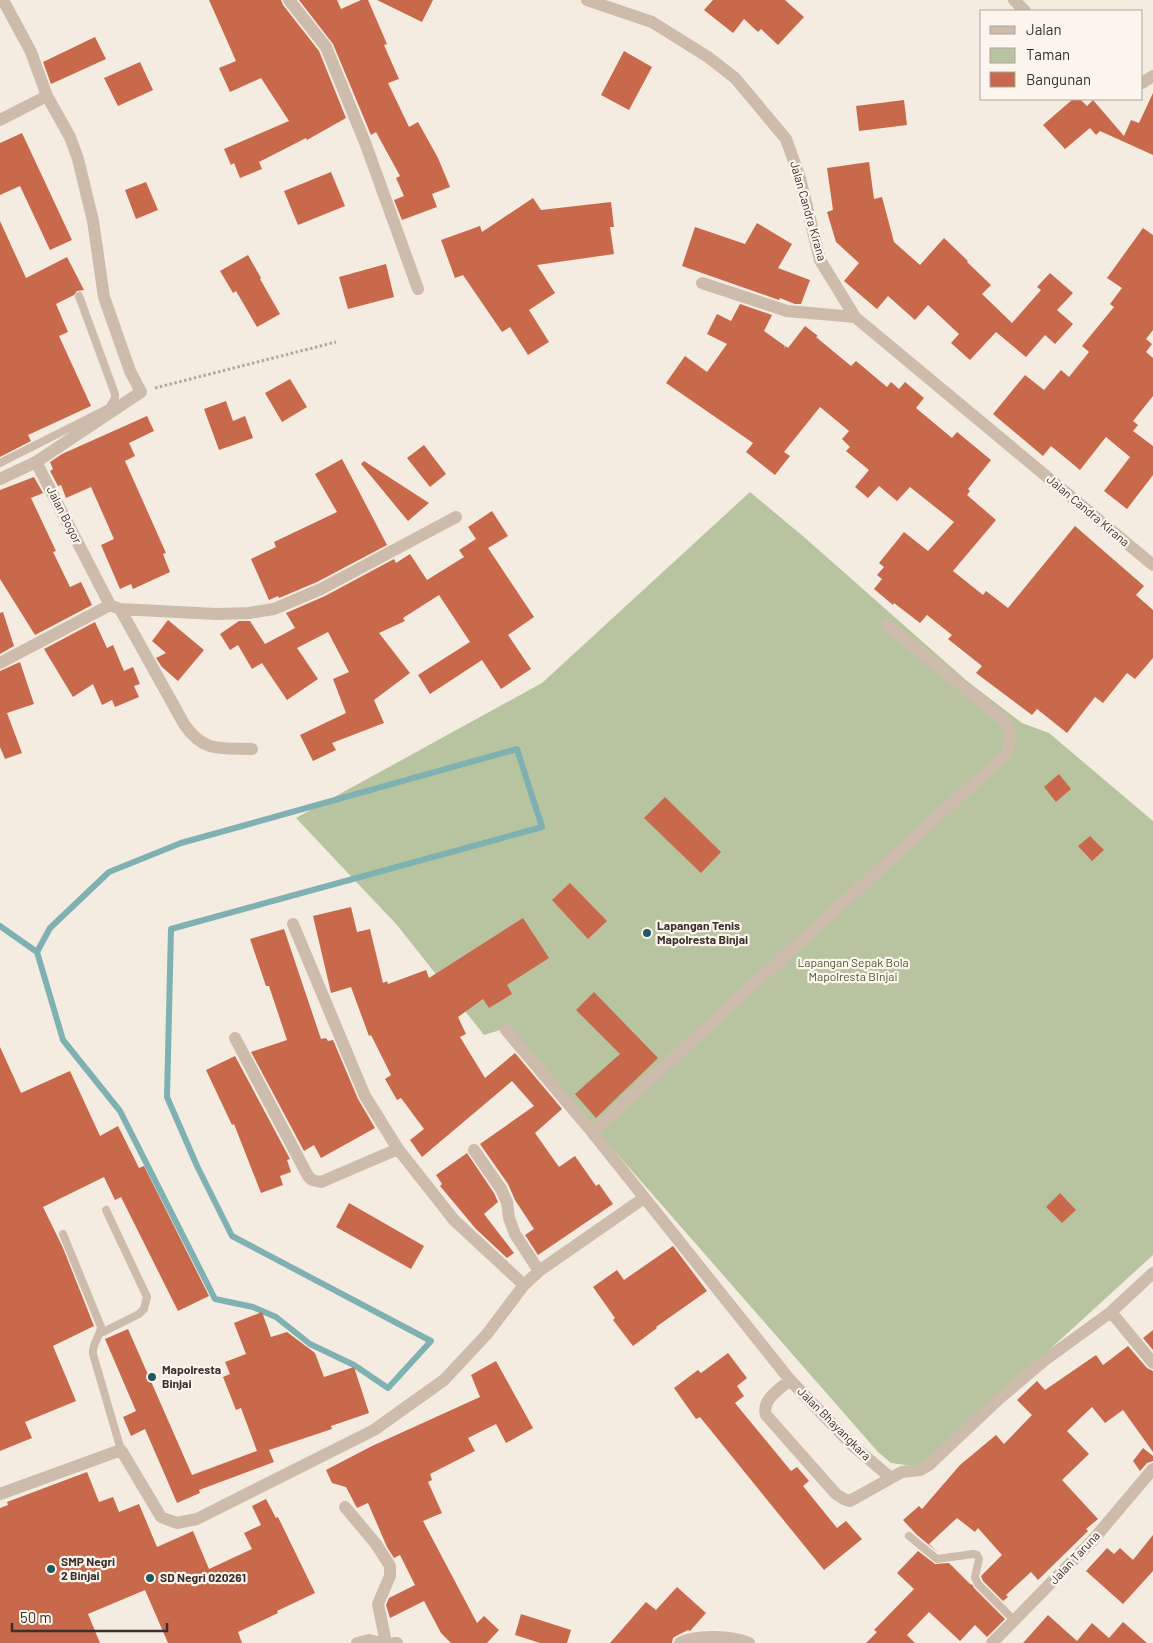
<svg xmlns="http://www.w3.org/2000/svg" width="1153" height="1643" viewBox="0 0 1153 1643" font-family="Barlow,sans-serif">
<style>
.green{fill:#b8c4a0}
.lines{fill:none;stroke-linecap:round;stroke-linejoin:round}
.stream{stroke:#7fb0b2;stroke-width:6}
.building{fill:#c8694b}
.path{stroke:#b9a596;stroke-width:3;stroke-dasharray:2.5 2.5;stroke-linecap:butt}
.service{stroke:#cdbbac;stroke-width:8}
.minor{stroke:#cdbbac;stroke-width:12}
.poi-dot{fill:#1f5a5e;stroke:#fbf5ee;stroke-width:2}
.labels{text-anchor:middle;stroke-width:4.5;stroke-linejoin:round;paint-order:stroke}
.street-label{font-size:12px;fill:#3b302b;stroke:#fbf5ee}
.poi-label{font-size:12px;font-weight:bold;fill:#3b302b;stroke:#fbf5ee;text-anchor:start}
.park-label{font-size:12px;fill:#4a5a2e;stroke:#fbf5ee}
</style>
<rect width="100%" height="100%" fill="#f4ebe1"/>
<path class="green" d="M750,492L804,537L967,681L1022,723L1049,733L1153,821V1255L921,1467L891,1463L878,1452L507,1028L484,1035L397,925L296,818L542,683Z"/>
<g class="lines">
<path class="stream" d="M517,749L542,827L171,929L167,1097L197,1166L232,1236L431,1341L388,1388L354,1365L310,1344L276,1317L253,1307L215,1299L120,1111L63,1040L37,952L50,928L109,872L181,843Z
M0,926L37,952"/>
</g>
<path class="building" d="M209,0H281L283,5L319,51L346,118L307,140L306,138L259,162L262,169L240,178L234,163L231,165L224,149L289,121L261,78L230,92L219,68L236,61Z
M299,0H337L341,9L361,0H368L387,44L384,45L399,79L388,83L409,127L418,122L438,158L450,187L432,194L437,207L402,220L394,200L404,196L396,178L400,176L376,132L371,135L333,44Z
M377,0H433L422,22Z
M713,0H785L804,17L778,45L761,29L758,32L744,19L733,33L704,10Z
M95,37L106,59L51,84L43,62Z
M624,51L652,67L629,110L601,95Z
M140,62L153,90L118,106L104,78Z
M1153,93V155L1100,131L1096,135L1090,128L1065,149L1043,125L1073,99H1080L1087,106L1093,100L1124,136L1131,120L1139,123Z
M904,100L907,125L859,131L856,106Z
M22,133L72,240L50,250L20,186L0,195V143Z
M869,162L874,199L882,197L894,242L920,265L944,238L968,261L967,262L991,285L982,294L1012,323L1041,290L1037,287L1050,273L1073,293L1057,310L1073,324L1055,344L1045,335L1026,357L996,332L970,360L951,343L959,334L928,305L915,320L888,296L877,309L844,281L859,263L836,242L827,212L833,210L827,168Z
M331,172L345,206L298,225L284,191Z
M146,182L158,210L136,219L125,190Z
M533,198L541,210L611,202L614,227H610L614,254L537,265L555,293L529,310L549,342L528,355L510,327L502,332L463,275L455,278L441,240L480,226L482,232Z
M0,221L26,278L67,257L84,290L77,291L74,295L56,304L68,332L59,336L91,406L28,435L31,441L0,457Z
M757,223L792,244L778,268L810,280L801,304H795L780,298L779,300L682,266L695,227L745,244Z
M1143,228L1153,235V330L1146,339L1152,344L1146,352L1153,358V396L1133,421L1138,425L1133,431L1153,446V475L1127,509L1104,491L1130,457L1106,437L1080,470L1051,446L1043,456L993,414L1025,375L1044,390L1061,370L1069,377L1089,352L1082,346L1114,307L1110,304L1122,288L1107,278Z
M248,255L261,278L260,279L280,314L257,327L236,291L233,293L220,271Z
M386,264L394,297L348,309L339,277Z
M740,304L772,315L764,331L785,346L784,349L786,346L788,348L805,326L818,336L816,337L851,366L856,361L887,387L891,382L899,389L905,382L924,398L916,408L952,438L957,432L991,460L968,489L970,491L967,495L996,520L953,571L983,595L986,591L1008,608L1075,526L1144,586L1136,595L1153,610V658L1135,679L1127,673L1103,703L1095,697L1067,733L1037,709L1032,715L976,673L982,666L948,639L952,635L927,615L920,623L894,603L893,605L874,589L882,579L877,575L884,567L879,563L904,532L928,551L954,522L910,487L897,501L879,486L868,498L855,487L869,470L846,451L850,447L842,439L849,431L820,407L784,452L790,456L775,475L746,452L753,443L666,383L685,356L707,372L727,344L707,334L717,314L731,321Z
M290,379L307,407L282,422L265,393Z
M226,401L233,421L245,416L253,438L219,450L204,409Z
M147,416L154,431L129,443L135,456L125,461L166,553L163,554L170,572L133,589L131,584L120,589L101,545L114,539L91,487L66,498L61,485L58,486L50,471L53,469L50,462L62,454Z
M424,445L446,474L430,487L407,458Z
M342,459L387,545L317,582L279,598L278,596L269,600L251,559L276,547L274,542L337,512L315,474Z
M364,461L429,503L408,521L361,464Z
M34,477L43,493L31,498L56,551L53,552L70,587L81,582L92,605L35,635L0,579V490Z
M492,511L508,536L488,548L534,617L508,635L531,669L501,689L482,660L430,694L418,675L470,642L439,595L403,618L405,621L379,633L410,673L374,700L384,723L332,743L336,750L313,761L300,735L346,713L333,679L349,672L328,632L297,648L318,679L287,700L262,663L252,669L238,645L230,650L220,634L239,621H250L265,644L295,628L286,613L325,596L394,559L396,563L410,554L427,580L464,557L459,550L476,539L468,527Z
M3,612L14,646L0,654V613Z
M168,620L204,650L178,681L162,667L156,658L166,653L152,641Z
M95,622L107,648L113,645L124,671L133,667L140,684L134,686L139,697L115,707L112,700L102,705L93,684L73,697L44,649Z
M20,662L34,704L7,713L22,753L5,759L0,747V671Z
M1059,774L1071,789L1056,802L1044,787Z
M665,797L721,852L701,873L644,818Z
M1090,836L1104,850L1092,861L1078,846Z
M570,883L607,921L588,939L552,900Z
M351,907L357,932L370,929L383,983L387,981L388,984L426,970L429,978L523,918L549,958L507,985L512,994L489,1008L483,999L458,1017L466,1034L460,1037L485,1078L515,1053L562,1109L535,1133L559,1167L575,1156L596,1186L599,1184L613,1204L538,1255L525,1235L534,1229L515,1200L508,1184L480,1144L534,1106L512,1081L422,1157L410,1140L424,1129L401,1098L397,1100L385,1079L391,1075L371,1035L369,1036L351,987L331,993L313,916Z
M284,929L321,1039L326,1038L328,1041L333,1040L358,1099L375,1128L321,1158L314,1145L304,1151L251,1052L287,1040L269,986H266L250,939Z
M594,992L658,1058L596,1118L575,1094L620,1054L576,1010Z
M0,1047L21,1093L70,1071L100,1136L118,1126L139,1168L144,1166L209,1296L178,1311L121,1197L115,1200L104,1177L43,1207L63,1248L94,1326L53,1346L76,1401L25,1422L32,1438L0,1451Z
M235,1056L290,1159L287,1160L291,1172L280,1176L283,1185L261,1193L234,1124L232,1125L206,1070Z
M467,1153L494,1193L498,1202L484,1214L514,1253L507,1258L476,1229L440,1186L442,1184L436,1175Z
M1060,1193L1076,1210L1062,1223L1046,1207Z
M349,1203L424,1246L411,1269L336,1227Z
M673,1246L707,1291L656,1327L657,1328L633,1346L613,1320L615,1318L593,1287L617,1270L624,1280Z
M262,1312L271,1337L287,1332L315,1353L324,1377L354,1367L369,1413L331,1426L332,1429L269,1450L274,1462L199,1490L200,1493L177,1503L145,1429L131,1436L123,1417L136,1411L105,1339L128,1329L192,1475L257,1451L241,1408L236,1410L223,1377L230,1374L225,1362L246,1354L234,1323Z
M1153,1330V1350L1143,1338Z
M1128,1346L1147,1368L1153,1371V1452L1123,1410L1105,1423L1092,1407L1067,1431L1089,1454L1062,1480L1098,1519L1086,1529L1088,1531L1038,1580L1031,1572L1006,1595L1008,1597L1003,1601L983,1581L981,1576L1002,1555L978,1528L975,1532L957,1518L929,1544L939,1553L917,1535L903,1520L919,1506L922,1509L960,1465L996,1435L1004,1444L1032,1415L1017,1400L1037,1381L1045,1390L1096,1355L1103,1365Z
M728,1353L747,1378L737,1386L744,1396L735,1403L791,1471L797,1467L809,1481L803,1486L837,1528L846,1521L862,1539L824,1570L700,1417L696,1419L674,1388L698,1370L701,1373Z
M496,1361L533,1428L506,1443L496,1424L468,1438L475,1451L430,1474L432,1480L428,1482L442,1513L423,1521L477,1623L484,1616L499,1630L487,1643H451L441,1633L424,1601L390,1618L386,1605L389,1598L415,1585L400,1555L394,1558L387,1547L368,1503L357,1508L346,1487L332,1483L326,1470L372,1446L480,1397L471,1375Z
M1143,1448L1153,1456V1461L1147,1463L1140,1471L1133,1461Z
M87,1472L99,1502L113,1497L119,1512L139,1504L157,1547L193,1531L209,1569L252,1549L244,1533L261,1525L252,1506L266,1499L276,1518L278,1517L315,1593L277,1611L278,1613L238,1632L242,1643H168L145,1590L88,1614L100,1643H0V1508L8,1505L7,1502Z
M1153,1535V1571L1123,1604L1086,1571L1107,1548L1114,1554L1120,1548L1133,1560Z
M918,1551L935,1564L949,1563L971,1585L972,1584L974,1588L1005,1619L987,1637L975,1625L960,1641L929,1612L907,1635L915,1643H866L877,1632L874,1630L914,1589L897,1573Z
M677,1587L706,1613L690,1631L688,1630L676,1636L673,1638L672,1643H610L646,1602L656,1610Z
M521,1614L571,1630L567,1643H540L515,1635Z
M1048,1615L1077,1641L1092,1623L1109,1638L1123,1622L1147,1643H1023Z"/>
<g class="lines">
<path class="path" d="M155,388L336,342"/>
<path class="service" d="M0,463L109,408L115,398V394L79,296
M63,1234L101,1327C100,1337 92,1343 93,1354L121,1450
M101,1333L139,1314L144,1309L147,1297L106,1210
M909,1536L937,1559L973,1554L977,1555L979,1559L975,1577L978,1584L1015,1621"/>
<path class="minor" d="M289,0L326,47L366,145L418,289
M587,0L652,22L708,57L735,78L786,139L800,178L820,260L855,317L1153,565
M1014,0L1025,11
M1142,83L1153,76
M0,120L47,96
M702,283L787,311L855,317
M36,462L110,605
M0,479L36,462L141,392L130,371L104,297L93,221L78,159L70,137L47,96L31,52L3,0
M120,609L184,724C204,753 220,748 252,749
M0,663L110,605L120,609L216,614L249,613L274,609L321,589L456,517
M293,924L365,1096L398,1149L454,1220L524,1285
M506,1030L592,1132L790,1380L852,1445L891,1478L902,1472L920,1470L929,1465L1000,1398L1045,1360L1111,1312L1153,1273
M235,1038L308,1176L312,1180L321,1182L398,1149
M592,1132L1006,754C1011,740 1013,735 1005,721L887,625
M474,1150L501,1189L507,1202L509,1218L515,1234L539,1271
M1111,1312L1153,1363
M790,1380C780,1389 761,1400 766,1415L836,1494L844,1499L850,1501L891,1478
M0,1494L121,1450L161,1517L177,1523L197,1519L374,1430L444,1380L487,1334L524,1285L539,1271L644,1198
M345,1507L376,1544L390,1566V1576L378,1604L386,1643
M357,1643L369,1640L381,1643
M394,1643H397
M680,1643C696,1634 732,1636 749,1643
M992,1643L1092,1541L1153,1469"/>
</g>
<g class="poi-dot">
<circle cx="647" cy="933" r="5"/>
<circle cx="152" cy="1377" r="5"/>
<circle cx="51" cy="1569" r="5"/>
<circle cx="150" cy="1578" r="5"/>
</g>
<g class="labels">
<g class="street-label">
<text transform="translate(808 211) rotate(74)" y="4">Jalan Candra Kirana</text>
<text transform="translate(1088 511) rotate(40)" y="4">Jalan Candra Kirana</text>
<text transform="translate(64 515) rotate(63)" y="4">Jalan Bogor</text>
<text transform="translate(834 1424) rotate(45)" y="4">Jalan Bhayangkara</text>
<text transform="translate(1075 1558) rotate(-47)" y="4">Jalan Taruna</text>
</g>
<g class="poi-label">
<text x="657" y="930">Lapangan Tenis<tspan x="657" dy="14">Mapolresta Binjai</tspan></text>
<text x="162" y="1374">Mapolresta<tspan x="162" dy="14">Binjai</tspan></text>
<text x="61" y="1566">SMP Negri<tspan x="61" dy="14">2 Binjai</tspan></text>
<text x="160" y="1582">SD Negri 020261</text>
</g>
<g class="park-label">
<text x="853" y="967">Lapangan Sepak Bola<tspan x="853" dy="14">Mapolresta BInjai</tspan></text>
</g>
</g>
<rect x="980" y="10" width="162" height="90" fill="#fbf5ee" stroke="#aea6a0"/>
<rect x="990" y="26" width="25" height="8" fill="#cdbbac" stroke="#aea6a0"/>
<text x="1026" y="35" font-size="15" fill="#3b302b">Jalan</text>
<rect x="990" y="48" width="25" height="15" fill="#b8c4a0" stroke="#aea6a0"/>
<text x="1026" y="60" font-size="15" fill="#3b302b">Taman</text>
<rect x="990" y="72" width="25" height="15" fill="#c8694b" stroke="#aea6a0"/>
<text x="1026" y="85" font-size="15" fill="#3b302b">Bangunan</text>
<path d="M12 1623v8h155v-8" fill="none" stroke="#3b302b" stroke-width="2.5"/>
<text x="20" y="1623" font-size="15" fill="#3b302b" stroke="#fbf5ee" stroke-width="4" paint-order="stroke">50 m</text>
</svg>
